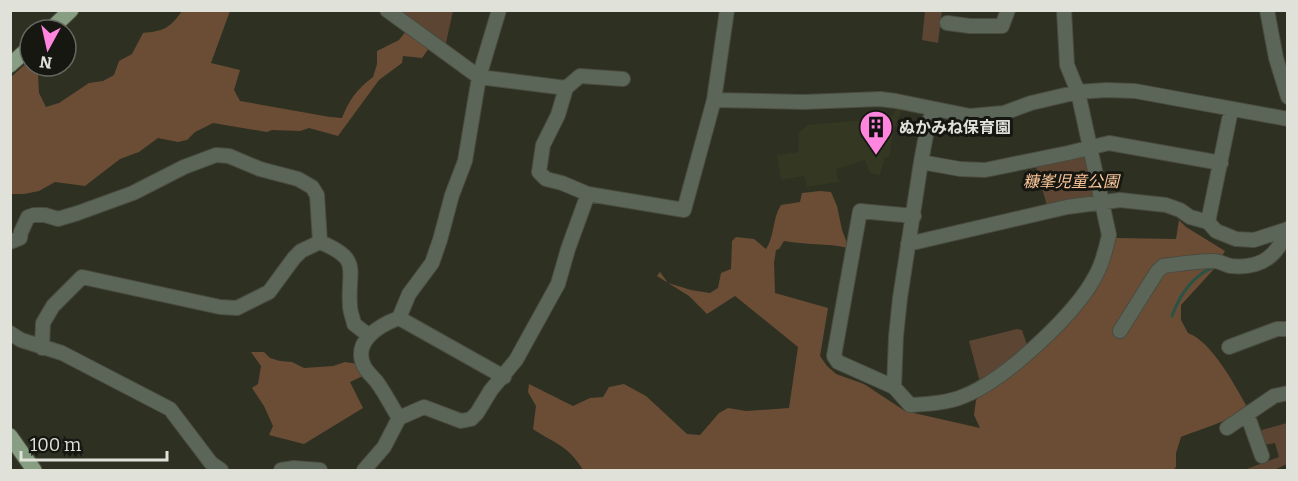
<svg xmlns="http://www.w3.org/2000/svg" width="1298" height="481" viewBox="0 0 1298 481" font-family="Bitter,'Noto Sans JP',serif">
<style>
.built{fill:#343722}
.green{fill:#5c4533}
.forest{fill:#6b4d36}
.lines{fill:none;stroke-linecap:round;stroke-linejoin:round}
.stream{stroke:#295344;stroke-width:3}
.minor-casing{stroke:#4a4c3f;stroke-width:16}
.major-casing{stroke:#4a4c3f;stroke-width:17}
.minor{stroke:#5b6659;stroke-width:14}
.major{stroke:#879e83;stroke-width:15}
.labels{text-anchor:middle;stroke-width:6;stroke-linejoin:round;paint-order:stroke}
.poi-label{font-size:16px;font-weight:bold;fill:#e0e1d9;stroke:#161711;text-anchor:start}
.park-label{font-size:16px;font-style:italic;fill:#fbc59a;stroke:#161711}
</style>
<rect width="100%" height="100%" fill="#2e3022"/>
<path class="built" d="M896,108L902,109L893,132L889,157H885L880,175L870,173L865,160L837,169L836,173L839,182L807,187L804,176L781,180L777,155L798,152L799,133L807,125L863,120L876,121L893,115Z"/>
<path class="green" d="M400,11H453L444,52L400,19Z
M925,11H942L938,43L922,40Z
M1085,153L1100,197L1048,209L1035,164Z
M1017,329L1022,330L1028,348L981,386L969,341Z
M1287,423V464L1274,470H1244L1279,457L1275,443L1259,446L1258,431Z"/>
<path class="forest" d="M182,11H230L211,63L240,70L234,90L240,101L330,117L342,118C349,100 357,89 373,77L377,64V51L399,40L410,26L432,44L422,58L403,56L402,63L379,80L338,136L309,128L300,131L272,130L267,132L213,123L195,132L187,140L178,142L158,138L139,152L120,159L85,186L55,182L39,191L24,194H11V77L30,60V66H45L38,75L39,93L46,107L59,103L89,83L103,81L114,75L119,61L132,54L143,33C164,31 170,28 182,11Z
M820,191L831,192L837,206L842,230L849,248C827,243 806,245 784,241L779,249L776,250L774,263L775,293L828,308L820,356L827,366L836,374L864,384L905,411L980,428L974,415L976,400L1094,290C1105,273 1112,258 1116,238L1176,239L1179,220L1186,227L1225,251L1214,269L1181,305V320L1188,333C1212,342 1234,384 1246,405C1235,421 1199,429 1181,437L1176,453V467L1173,470H583C568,445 555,444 533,429L536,406L528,392L529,384L573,406L590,398L603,397L609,387L624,384L646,396L687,434L700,435L719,413L728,408L746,411L789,408L798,347L735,296L707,314L689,296L657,276L660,272L668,283L691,290L710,293L718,288L721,273L731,269L732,241L736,237L754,239L766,249C775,235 772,219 781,205L800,202L802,193Z
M251,352H264L270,358L280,361L292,362L304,368L333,366L345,362L364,365L367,371L360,375H365L350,382L363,408L304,444L269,435L273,426L264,406L252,388L258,384L261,366Z"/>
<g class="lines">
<path class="stream" d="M1172,316C1179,296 1193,275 1214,267"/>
<g class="minor-casing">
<path id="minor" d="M387,10L479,77L566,88L580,76L623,79
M1267,10L1276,58L1288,97
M947,23L970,26H1002L1008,10
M566,88L558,115L543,145L539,172L546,179L562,183L588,194
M714,100L804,102L880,99L896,101L970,116L1004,113L1031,103L1078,92L1106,90L1135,91L1288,119
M921,162L960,169L985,170L1068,153L1109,143L1221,163
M914,216L860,211L834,356L838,362L894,387L910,405C927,404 948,403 964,396C1005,380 1076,314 1096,275C1103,262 1106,249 1109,235L1078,92L1067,65L1064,10
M1208,222L1231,110
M10,242L20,238L21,232L28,217L34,215H45L58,219L78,213L133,193L184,167L216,155L229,156L260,169L298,179L312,187L317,195L320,242
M908,244L1067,207L1120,200L1166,205L1180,210L1190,217L1208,222L1216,231L1236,239L1254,240L1288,229
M399,318L504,377
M1120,331L1157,272L1163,266C1179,264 1197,261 1214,261C1220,261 1225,265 1231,266C1260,269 1278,257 1287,229
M10,333L21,340L62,353L170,409L211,463L221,470
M1229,347L1277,329H1288
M42,348L43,323L53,306L82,277L220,307L237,308L269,292L294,258L301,251L320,242C363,260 347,269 350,306C350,312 353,318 354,324L368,335
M894,387L896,336L900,298L921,162L927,130L933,109
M1247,414L1262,456
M399,418C392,407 386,395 379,385C375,378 367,373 364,366C352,341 380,325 399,318L409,294L432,263L440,240L452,195L465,161L479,77L499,10
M1227,428L1274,396L1288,393
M281,470L294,468L320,470
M364,470L384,447L399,418L424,407L461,421L471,419L477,413L491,390L516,360L558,284L568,249L588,194L684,210L714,100L727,10"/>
</g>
<g class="major-casing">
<path id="major" d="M50,30L71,10
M10,65L30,47
M10,436L34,470"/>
</g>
<use href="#minor" class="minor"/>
<use href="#major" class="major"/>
</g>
<defs>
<g id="building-pin" transform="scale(1.725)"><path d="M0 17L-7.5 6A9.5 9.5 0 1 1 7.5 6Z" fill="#ff85de" stroke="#161711"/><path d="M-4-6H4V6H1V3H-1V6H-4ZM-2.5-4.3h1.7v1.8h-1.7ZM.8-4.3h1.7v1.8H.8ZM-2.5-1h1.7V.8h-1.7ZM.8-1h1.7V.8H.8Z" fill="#111"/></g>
</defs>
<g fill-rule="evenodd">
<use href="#building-pin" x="876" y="127"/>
</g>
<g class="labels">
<g class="poi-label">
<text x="899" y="133">ぬかみね保育園</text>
</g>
<g class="park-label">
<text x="1071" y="187">糠峯児童公園</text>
</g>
</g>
<rect width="1298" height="481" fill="none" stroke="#e0e1d9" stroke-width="24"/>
<g transform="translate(48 48) rotate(188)"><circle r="28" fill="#161711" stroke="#676861" stroke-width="1.5"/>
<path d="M0-4.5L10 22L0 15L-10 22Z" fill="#ff85de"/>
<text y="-9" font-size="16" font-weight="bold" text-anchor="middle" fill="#e0e1d9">N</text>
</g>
<path d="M21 451v9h146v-9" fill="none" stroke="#e0e1d9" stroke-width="3"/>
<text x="30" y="451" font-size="18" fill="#e0e1d9" stroke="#161711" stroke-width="4.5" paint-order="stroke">100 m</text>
</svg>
